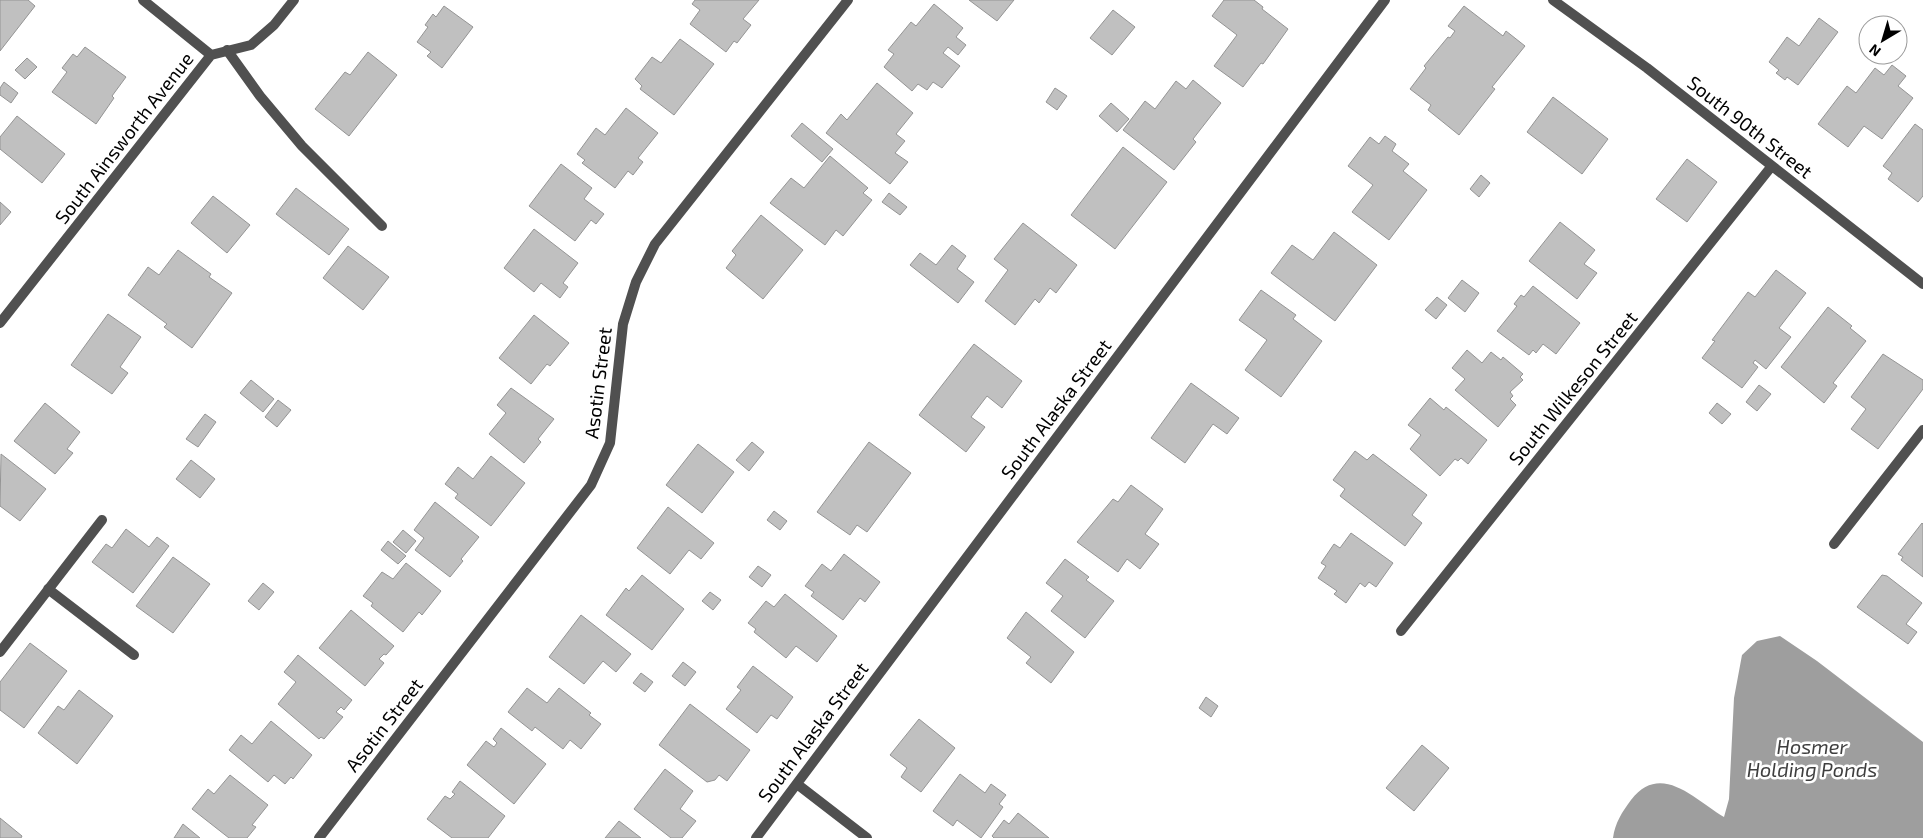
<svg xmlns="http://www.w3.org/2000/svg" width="1923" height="838" viewBox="0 0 1923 838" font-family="'Exo 2',sans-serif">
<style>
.water{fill:#9e9e9e}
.building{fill:#c0c0c0;stroke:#949494}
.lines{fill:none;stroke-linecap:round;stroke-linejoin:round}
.lane{stroke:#505050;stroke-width:10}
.street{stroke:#505050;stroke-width:10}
.labels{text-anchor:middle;stroke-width:5;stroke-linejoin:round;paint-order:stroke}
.street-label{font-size:19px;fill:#000;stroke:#fff}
.water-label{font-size:20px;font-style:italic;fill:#3f3f3f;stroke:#fff}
</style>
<rect width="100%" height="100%" fill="#fff"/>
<path class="water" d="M1780,636L1817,661L1923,742V838H1613C1615,823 1622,812 1631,800C1661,761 1695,800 1724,817L1729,799L1734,698L1742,655L1757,641Z"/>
<path class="building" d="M0,0H28L35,6L0,51Z
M695,0H759L743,19L751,25L737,43L734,41L726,52L690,24L700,10L692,4Z
M969,0H1014L997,21Z
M1224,0H1254L1263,7L1262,9L1288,29L1263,64L1261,63L1243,87L1214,66L1237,35L1212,16Z
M934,4L963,28L956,37L966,45L958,55L948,47L943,53L960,66L942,88L933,82L927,90L918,84L912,91L884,67L894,54L888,50L911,22L916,26Z
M444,6L473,27L442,68L427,56L431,52L417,42L428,27L425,25L433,14L436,17Z
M1464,6L1503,36L1506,31L1525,46L1492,87L1495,89L1459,135L1428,110L1431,105L1410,89L1426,68L1424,66L1448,37L1450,38L1455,31L1448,26Z
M1113,10L1135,27L1112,55L1090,38Z
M1819,18L1838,32L1798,85L1787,77L1785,80L1776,73L1779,70L1769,62L1787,37L1799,46Z
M680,39L714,64L674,115L640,89L642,86L635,79L652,57L661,63Z
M85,47L126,77L112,96L114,98L96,124L52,92L67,72L62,68L73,54L77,57Z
M368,52L397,75L349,136L315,109L345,72L350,75Z
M27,58L37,67L25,79L15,70Z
M1892,65L1906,76L1898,86L1913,98L1882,139L1864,126L1848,147L1818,124L1847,86L1856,93L1875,68L1884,75Z
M1193,80L1221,103L1193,139L1196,142L1174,170L1123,130L1145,101L1155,109L1176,81L1186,89Z
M4,82L18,93L11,103L0,95V88Z
M877,83L913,113L896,134L905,141L895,153L908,162L890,184L826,133L841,114L847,120Z
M1055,88L1067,96L1057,110L1046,102Z
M1553,97L1608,139L1582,174L1527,132Z
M1111,103L1129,119L1117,132L1099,116Z
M626,108L658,133L638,158L643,162L633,175L628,171L615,188L582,163L585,160L577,154L596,128L605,135Z
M17,116L65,154L42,183L0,149V137Z
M802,123L833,149L822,162L791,136Z
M1915,124L1923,130V196L1918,202L1888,179L1892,173L1883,166Z
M1385,136L1396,144L1392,151L1409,164L1403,171L1427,190L1389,240L1352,212L1373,185L1348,166L1370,137L1379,144Z
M1123,147L1167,182L1115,249L1071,215Z
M830,156L868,188L863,193L872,200L843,236L836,230L825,245L770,203L791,178L804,188Z
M1687,159L1717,182L1687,222L1656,199Z
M561,164L592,188L584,199L604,214L596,224L591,220L575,241L529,206Z
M1481,175L1490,183L1479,197L1470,189Z
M296,188L349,229L329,255L276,214Z
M889,193L907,207L900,215L882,202Z
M213,196L250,225L227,253L191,223Z
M0,202L11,212L0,225Z
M761,215L803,250L763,299L726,268L736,255L732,251Z
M1560,222L1595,250L1584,264L1597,273L1577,299L1529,261Z
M1023,223L1077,265L1056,293L1050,288L1039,303L1035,299L1015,325L985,301L1008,270L994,259Z
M534,229L578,263L563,283L568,287L560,298L541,283L534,292L504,268Z
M1334,232L1377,265L1335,321L1271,273L1292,245L1313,260Z
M952,245L966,256L957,269L974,282L958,303L910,265L920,253L936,265Z
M348,246L389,277L363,310L323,278Z
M178,250L211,274L209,277L232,293L192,348L164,327L167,324L128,295L148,267L159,275Z
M1776,270L1806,293L1779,328L1791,337L1766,369L1755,360L1753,363L1758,367L1742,388L1702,358L1715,341L1712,340L1748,292L1755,297Z
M1462,280L1479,293L1465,312L1448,298Z
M1533,286L1580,323L1556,354L1543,344L1536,353L1533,350L1529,355L1497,331L1517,306L1514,304L1521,295L1524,297Z
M1261,290L1296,315L1293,319L1322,341L1281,397L1245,370L1267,340L1239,320Z
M1437,297L1447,305L1436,319L1425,310Z
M1828,307L1852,326L1850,328L1866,341L1833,383L1837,386L1824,403L1781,367Z
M108,314L141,337L120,367L128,373L112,394L71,365Z
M534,315L569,343L550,366L547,364L531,384L499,358Z
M974,344L1022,381L1002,408L987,396L971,417L985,427L966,452L919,415Z
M1467,350L1482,363L1491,352L1501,360L1503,357L1523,374L1520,377L1523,380L1510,392L1513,396L1510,399L1516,405L1498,427L1455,390L1465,379L1452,368Z
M1883,354L1923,380V389L1878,449L1851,429L1866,409L1851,397Z
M251,380L274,399L263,412L240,393Z
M1191,383L1239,418L1227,434L1213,424L1185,463L1151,438Z
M1759,385L1771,394L1757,411L1746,402Z
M511,388L554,419L538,439L541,442L524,463L489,434L506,413L497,405Z
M1430,398L1444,410L1446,407L1487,440L1468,464L1461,458L1458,461L1455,459L1440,476L1410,449L1421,435L1408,425Z
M278,400L291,410L277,427L265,417Z
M45,403L80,432L67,449L73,453L55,474L14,441Z
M1717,403L1731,414L1722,424L1709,413Z
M205,414L216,422L198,447L186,439Z
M752,442L764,452L749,471L736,460Z
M869,442L911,473L867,532L857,525L850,535L817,512Z
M698,444L734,472L702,513L666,485Z
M1355,451L1367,460L1373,454L1427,495L1412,515L1422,523L1405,546L1340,496L1345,489L1333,480Z
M1,454L46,489L20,521L0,506Z
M491,456L525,483L491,526L455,498L458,494L445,484L458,467L473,479Z
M191,460L215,479L200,498L176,479Z
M1131,485L1163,509L1145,534L1159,544L1140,569L1127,559L1118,572L1077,542L1113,499L1118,502Z
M435,502L479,537L461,559L463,561L450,577L415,550L424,538L414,530Z
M668,507L714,543L701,559L689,550L670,574L637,548Z
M774,511L787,521L780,530L767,520Z
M1922,523L1923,524V577L1901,560L1903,557L1898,554Z
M126,529L149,547L157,537L169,546L133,593L92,562L106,544L112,548Z
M403,530L416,541L406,553L393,542Z
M1351,533L1393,563L1376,587L1369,582L1365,587L1360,583L1346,603L1334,594L1337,591L1318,578L1326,566L1321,563L1334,544L1340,548Z
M388,541L406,556L398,564L381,550Z
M844,554L880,582L865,602L860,598L843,620L811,596L814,592L805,586L822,564L831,571Z
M173,557L210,584L173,633L136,606Z
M1065,559L1089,577L1086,580L1114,601L1085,638L1051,611L1063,596L1046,583Z
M406,563L441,591L422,615L419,612L403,632L371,606L373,603L363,596L382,572L393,579Z
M758,566L771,575L762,587L749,577Z
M642,575L684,609L652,650L606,615L626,588L629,591Z
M1882,575L1887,576L1922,603L1906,624L1917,632L1908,644L1857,607Z
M263,583L274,592L259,610L248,601Z
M710,592L721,600L713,610L702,601Z
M785,594L837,636L817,662L796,646L786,658L754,632L756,629L748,623L766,601L774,607Z
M351,610L394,646L386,655L384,654L379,659L384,663L365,686L319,648Z
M1026,612L1074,652L1051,683L1026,663L1031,657L1007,638Z
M581,615L631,654L616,672L603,661L584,684L549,657Z
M30,643L67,671L24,728L0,710V682Z
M298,655L352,700L344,710L341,707L336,712L343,717L324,739L321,737L319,739L278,704L296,682L284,672Z
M683,662L696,672L685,686L672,676Z
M753,666L793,697L777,719L771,715L757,733L726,709L741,690L737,687Z
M641,673L653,682L645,692L633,683Z
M527,688L547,703L559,688L591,713L589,715L601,724L581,749L570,740L563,749L535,727L532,731L508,712Z
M79,690L113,716L77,764L38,733L58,706L64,710Z
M1206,697L1218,706L1211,717L1199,708Z
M690,704L750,750L727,781L719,775L715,780L707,782L659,745Z
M919,719L955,748L921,792L901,777L907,768L890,755Z
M271,721L312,755L293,779L291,777L285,784L274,775L268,782L229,750L241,735L252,744Z
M501,728L546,764L514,804L467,765L486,741L494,747L497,743L493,739Z
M1422,745L1449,768L1414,811L1386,788Z
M665,769L693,791L680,809L696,821L682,838H671L634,809Z
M960,774L985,793L991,784L1006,795L999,804L1003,807L981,838L957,820L953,826L933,811Z
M230,775L268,805L252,825L256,827L247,838H229L192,809L208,789L214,794Z
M460,781L505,816L488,838H452L427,819L445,796L450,799L455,794L452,792Z
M1018,813L1049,838H994L992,836L1004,820L1009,824Z
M0,818L22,836L21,838H0Z
M619,821L641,838H605Z
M183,824L200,838H174Z"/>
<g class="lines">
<path class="lane" d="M227,50L260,96L302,146L382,226
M1834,544L1923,430
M48,589L134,655
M0,652L102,520"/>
<path class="street" d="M143,0L211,55
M1553,0L1647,68L1923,284
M0,323L211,55L251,45L274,25L294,0
M1401,631L1771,167
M797,784L867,838
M319,838L591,485L610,443L623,324L636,282L655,244L848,0
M756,838L1385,0"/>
</g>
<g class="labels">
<g class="street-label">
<text transform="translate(1750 127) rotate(38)" y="7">South 90th Street</text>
<text transform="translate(124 138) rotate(-52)" y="7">South Ainsworth Avenue</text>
<text transform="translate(598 383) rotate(-83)" y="7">Asotin Street</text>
<text transform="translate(1573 388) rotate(-51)" y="7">South Wilkeson Street</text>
<text transform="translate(1056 409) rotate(-53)" y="7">South Alaska Street</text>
<text transform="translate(384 725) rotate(-52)" y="7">Asotin Street</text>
<text transform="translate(813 732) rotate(-53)" y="7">South Alaska Street</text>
</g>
<g class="water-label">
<text x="1812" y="754">Hosmer<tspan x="1812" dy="23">Holding Ponds</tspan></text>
</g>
</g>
<g transform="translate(1883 40) rotate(218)"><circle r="24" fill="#ffffff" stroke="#999999"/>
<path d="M0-4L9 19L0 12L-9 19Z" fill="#000000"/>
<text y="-8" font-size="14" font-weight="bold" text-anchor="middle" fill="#000000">N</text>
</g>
</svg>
